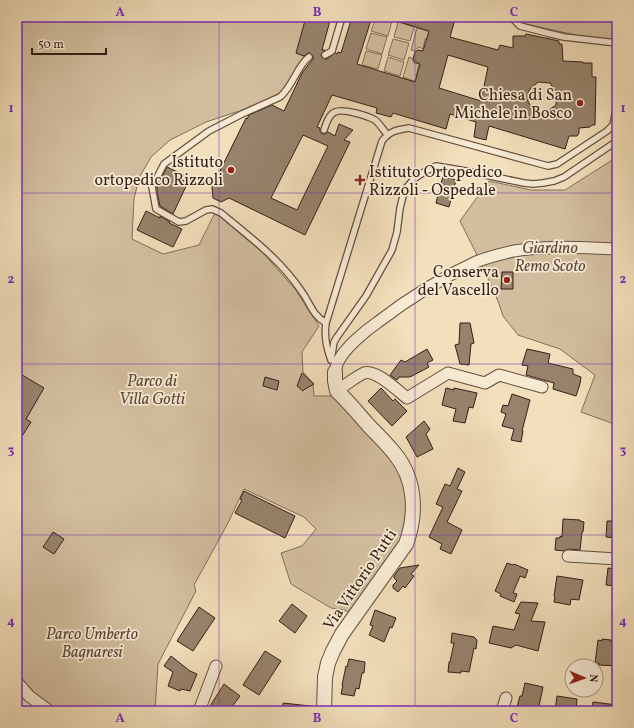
<svg xmlns="http://www.w3.org/2000/svg" width="634" height="728" viewBox="0 0 634 728" font-family="Vollkorn,serif">
<style>
.green{fill:#d2be9f;stroke:#836e5b}
.building{fill:#97836c;stroke:#341f17;fill-rule:evenodd}
.lines{fill:none;stroke-linecap:round;stroke-linejoin:round}
.service-casing{stroke:#644f40;stroke-width:8}
.minor-casing{stroke:#644f40;stroke-width:13}
.tertiary-casing{stroke:#644f40;stroke-width:16}
.service{stroke:#f7ead3;stroke-width:5.5}
.minor{stroke:#f7ead3;stroke-width:11}
.tertiary{stroke:#f7ead3;stroke-width:14}
.grid{fill:none;stroke:#7b2cbf;stroke-width:1;stroke-opacity:0.55}
.poi-dot{fill:#8f2418;stroke:#f7ead3;stroke-width:1.5}
.labels{text-anchor:middle;stroke-width:3.5;stroke-linejoin:round;paint-order:stroke}
.poi-label{font-size:16px;fill:#341f17;stroke:#f7ead3;text-anchor:end}
.park-label{font-size:16px;font-style:italic;fill:#5c4739;stroke:#f7ead3}
.street-label{font-size:16px;fill:#341f17;stroke:#f7ead3}
.neatline{fill:none;stroke:#7b2cbf;stroke-width:1.5}
.grid-label{font-size:13px;text-anchor:middle;font-weight:bold;fill:#7b2cbf}
</style>
<rect width="100%" height="100%" fill="#f2dfbb"/>
<filter id="stains"><feTurbulence type="fractalNoise" baseFrequency=".005" numOctaves="4"/><feColorMatrix values="0 0 0 0 .2 0 0 0 0 .09 0 0 0 0 .02 0 0 0 .5 -.17"/></filter>
<radialGradient id="worn" r=".72"><stop offset=".6" stop-color="#630" stop-opacity="0"/><stop offset="1" stop-color="#630" stop-opacity=".3"/></radialGradient>
<path class="green" d="M17,17H315L305,60L283,92L262,107L236,112L206,122L170,140L151,157L139,178L134,199L132,239L163,254L199,245L215,213L217,214L264,254L295,289L319,326L302,352L303,372L313,383L314,396H343L392,442L415,527L356,615L344,610L331,608L291,584L281,553L302,546L316,529L304,517L244,489L228,523L194,585L196,591L158,664L155,711H58L34,695L17,675Z
M376,17L392,21L388,36L371,31Z
M499,17H617V41L580,36L513,21Z
M398,22L414,27L410,41L394,37Z
M417,28L431,32L429,40L425,39L423,49L419,47L414,51L411,50Z
M371,33L387,37L382,54L366,49Z
M393,39L409,43L404,60L388,55Z
M366,51L382,55L378,69L362,65Z
M388,57L404,62L400,76L384,71Z
M409,57L412,58L414,63L419,64L416,76L419,77L417,82L403,77Z
M617,157V425L581,412L595,375L560,349L518,335L503,316L498,301L480,261L460,221L489,181L531,190H565Z"/>
<path class="building" d="M306,17H331L322,50H325L322,53L321,55L322,57L325,59H327L335,53L337,54L338,52L341,53L352,17H372L357,64L415,82L420,64L415,62L413,59L415,52L418,50L423,51L429,31L390,19V17H449L455,19L450,37L498,50L500,45L513,48V36H525L526,34L559,41V44H562L563,61L583,62V63H592V77H596L595,125H592L590,127L579,128V133L577,136H569L565,149L489,126L486,140L474,137L476,122L450,114L446,129L393,113L391,117L376,113L377,108L332,95L317,127L320,128V131L322,134H325L328,132L335,136L339,124L353,130L344,140L350,142L305,235L229,198L221,202L213,198L212,187L246,118L247,119L249,115L272,105L284,111L302,73L313,59V56L310,53H308L304,56L296,53ZM448,55L488,67L481,101L439,88ZM538,82L550,83L557,94L556,105L546,112L535,111L528,102L529,90ZM303,135L328,146L297,210L271,198Z
M167,167L184,175L182,180L188,182L173,214L160,206L157,192V187Z
M443,176L456,180L449,207L436,203Z
M146,211L160,218V216L170,222L169,223L182,229L173,247L137,230Z
M502,272H513V289H501Z
M460,323H470L474,343L471,344L469,365L460,364L455,345L459,344Z
M427,349L433,360L427,363L429,367L412,376L409,377H399L397,380L390,375L401,360L405,362Z
M527,349L550,354L548,363L573,369V374L581,377L580,384L576,396L553,389L554,383L526,375L528,366L522,365Z
M17,372L44,388L26,419L31,422L17,444Z
M302,373L314,384L305,389L303,391L297,386Z
M265,377L279,381L277,390L263,386Z
M381,388L393,401L395,399L407,411L392,426L368,401Z
M446,388L454,390V388L477,393L473,408L469,407L465,423L453,421L456,409L442,405Z
M512,394L530,400L522,431H523L521,442L511,440L514,429L502,426L506,414L501,412L503,405L508,406Z
M424,421L430,429L426,434L433,449L417,457L406,437Z
M458,468L465,472L457,489L462,491L447,522L462,530L451,554L440,549L442,544L429,537L443,507L436,504L445,484L450,486Z
M244,491L295,516L285,538L235,513L242,500L240,499Z
M563,519L580,520V521L584,522L583,532H582L580,550L568,549L564,551L555,550L556,538H560V536L562,537Z
M607,521H617V538L606,537Z
M53,532L64,539L54,554L43,547Z
M507,563L513,565L514,564L528,570L525,578L520,576L513,593L517,594L514,602L500,596L501,594L495,591Z
M419,565L411,574L414,576L405,588L403,586L398,592L393,588V585L397,581L394,578V576L400,568Z
M608,568L617,569V586L606,585Z
M557,576L583,580L579,600L571,599L570,605L554,602L555,597L554,596Z
M521,602L538,603L531,621L545,622L538,651L516,645L511,648L489,643L493,626L514,630L520,614L515,613Z
M292,604L307,616L295,633L279,621Z
M199,607L215,618L193,651L177,641Z
M375,610L396,618L392,628L390,627L384,642L369,635L373,626L370,625Z
M452,633L474,637L477,640L476,649L474,648L469,672L461,671V673L448,672L449,662H450L454,643H451Z
M602,639L611,640V642L617,643V666L599,665V663H595L598,640L602,641Z
M265,651L281,661L259,695L243,685Z
M171,656L190,671L197,674L190,691L181,689L180,691L168,686L173,672L164,666Z
M349,659L365,662L364,673H362L359,689L356,688L354,696L341,694L343,685H342L346,666L347,667Z
M525,683L543,687L538,711L517,707L520,696H522Z
M224,684L240,696L229,711H207Z
M557,696L577,699L576,711H555Z
M593,702L617,705V711H592Z
M283,703L310,706L309,711H282Z"/>
<g class="lines">
<g class="service-casing">
<path id="service" d="M511,17L520,26L547,33L564,37L617,43
M325,55L332,51L342,17
M309,57C297,66 293,86 280,97L242,114L209,131L164,164L152,187L156,209L179,222L186,221L206,210L212,209L221,213C250,237 281,260 302,292C310,303 313,316 326,323
M324,130C326,124 329,114 335,112C343,108 368,116 375,120C380,124 383,130 387,134
M331,360C326,347 324,336 326,323L382,141C390,131 396,130 409,128L548,166L557,164L607,131L613,125L617,105
M331,360L334,342L337,337L366,296L392,250L397,232L400,208L403,196L407,187L414,179L424,172L436,166L466,171L524,183L533,184L543,183L554,181L564,177L617,141"/>
</g>
<g class="minor-casing">
<path id="minor" d="M335,372C336,368 337,363 339,360C346,347 365,331 378,322C408,299 441,278 476,262C488,257 501,254 514,251C548,245 583,248 617,249
M337,391C342,387 359,375 364,373C376,369 398,391 407,398L448,373L485,383L499,375L542,387
M568,556L617,559
M17,682L29,696L49,711
M199,711L216,666
M502,711L506,698"/>
</g>
<g class="tertiary-casing">
<path id="tertiary" d="M324,711L325,677L328,663L333,651L342,634L406,544C417,514 416,480 395,454C387,444 379,436 370,427C359,415 349,402 337,391L335,381V372"/>
</g>
<use href="#service" class="service"/>
<use href="#minor" class="minor"/>
<use href="#tertiary" class="tertiary"/>
</g>
<path class="grid" d="M219,17V711M415,17V711M17,193H617M17,364H617M17,535H617"/>
<g class="poi-dot">
<circle cx="580" cy="103" r="4"/>
<circle cx="231" cy="170" r="4"/>
<path d="M358 174h4v4h4v4h-4v4h-4v-4h-4v-4h4z"/>
<circle cx="507" cy="280" r="4"/>
</g>
<g class="labels">
<g class="poi-label">
<text x="572" y="100">Chiesa di San<tspan x="572" dy="18">Michele in Bosco</tspan></text>
<text x="223" y="167">Istituto<tspan x="223" dy="18">ortopedico Rizzoli</tspan></text>
<text x="369" y="177" text-anchor="start">Istituto Ortopedico<tspan x="369" dy="18">Rizzoli - Ospedale</tspan></text>
<text x="499" y="277">Conserva<tspan x="499" dy="18">del Vascello</tspan></text>
</g>
<g class="park-label">
<text x="550" y="253">Giardino<tspan x="550" dy="18">Remo Scoto</tspan></text>
<text x="152" y="386">Parco di<tspan x="152" dy="18">Villa Gotti</tspan></text>
<text x="92" y="639">Parco Umberto<tspan x="92" dy="18">Bagnaresi</tspan></text>
</g>
<g class="street-label">
<text transform="translate(359 579) rotate(-56)" y="6">Via Vittorio Putti</text>
</g>
</g>
<rect width="634" height="728" fill="none" stroke="#f2dfbb" stroke-width="44"/>
<g transform="translate(584 678) rotate(92)"><circle r="19" fill="#f7ead3" stroke="#a99988"/>
<path d="M0-3L7 15L0 10L-7 15Z" fill="#8f2418"/>
<text y="-6" font-size="11" font-weight="bold" text-anchor="middle" fill="#341f17">N</text>
</g>
<path d="M32 48v6h74v-6" fill="none" stroke="#341f17" stroke-width="2"/>
<text x="38" y="48" font-size="12" fill="#341f17" stroke="#f7ead3" stroke-width="3" paint-order="stroke">50 m</text>
<rect x="22" y="22" width="590" height="684" class="neatline"/>
<g class="grid-label">
<text x="120" y="16">A</text>
<text x="317" y="16">B</text>
<text x="514" y="16">C</text>
<text x="11" y="112">1</text>
<text x="623" y="112">1</text>
<text x="11" y="283">2</text>
<text x="623" y="283">2</text>
<text x="11" y="454">3</text>
<text x="623" y="454">3</text>
<text x="11" y="625">4</text>
<text x="623" y="625">4</text>
<text x="120" y="722">A</text>
<text x="317" y="722">B</text>
<text x="514" y="722">C</text>
</g>
<rect width="100%" height="100%" filter="url(#stains)"/>
<rect width="100%" height="100%" fill="url(#worn)"/>
</svg>
